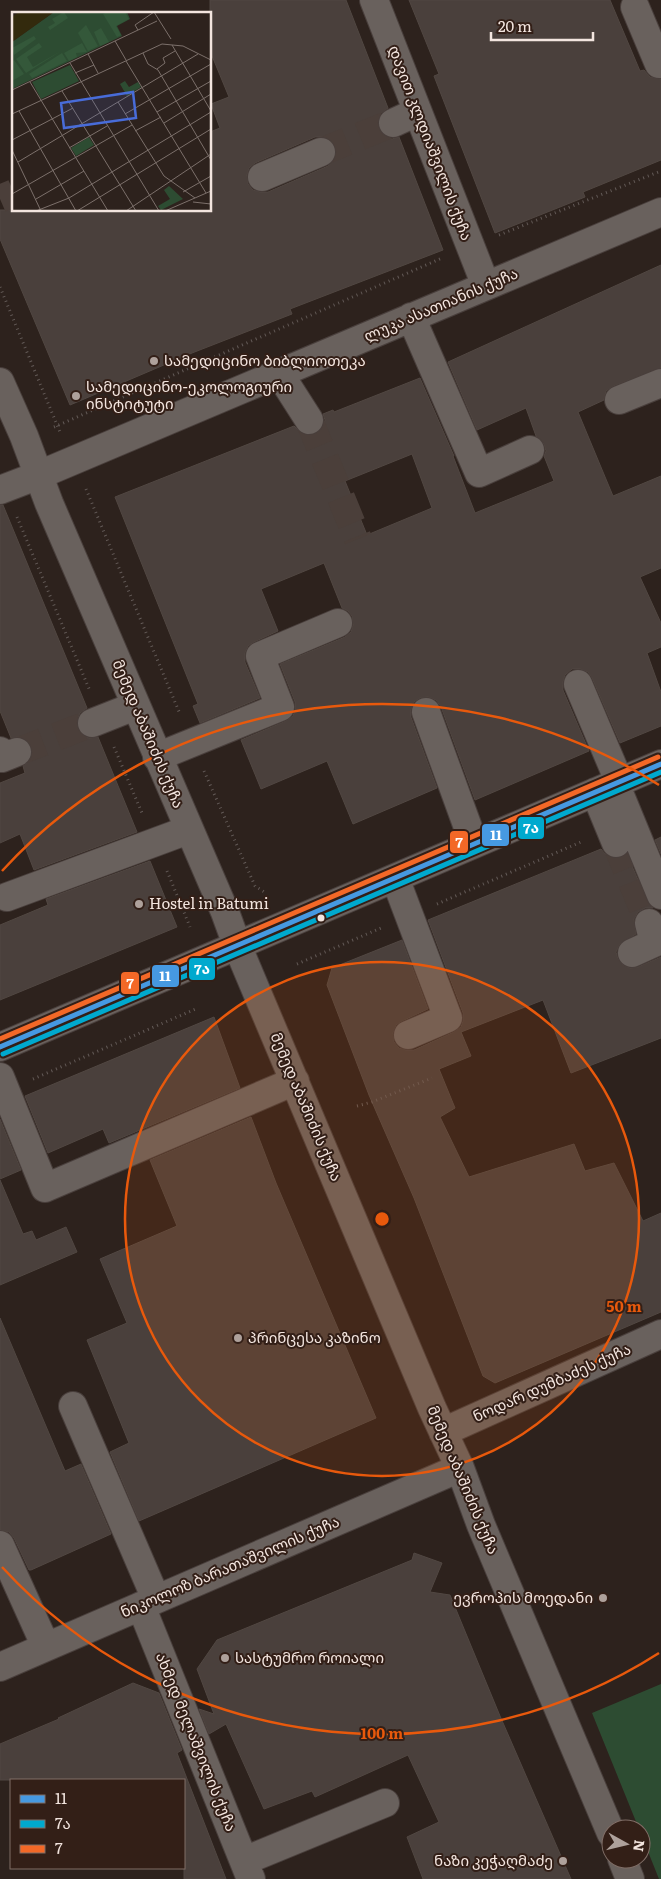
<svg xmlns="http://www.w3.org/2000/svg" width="661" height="1879" viewBox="0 0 661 1879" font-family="Literata,'Noto Sans Georgian',serif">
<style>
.green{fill:#2d4c32}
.building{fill:#4a403c;stroke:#514742;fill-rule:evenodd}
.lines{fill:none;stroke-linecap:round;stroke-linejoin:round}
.minor-tunnel{stroke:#4b3f3a;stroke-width:28;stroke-dasharray:28 14;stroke-linecap:butt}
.minor-casing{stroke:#493f3c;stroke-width:30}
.path{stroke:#635a57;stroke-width:3;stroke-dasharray:1 4;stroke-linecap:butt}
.minor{stroke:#69615d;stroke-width:28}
.bus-1-casing{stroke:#331f17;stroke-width:9}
.bus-2-casing{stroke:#331f17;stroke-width:9}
.bus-3-casing{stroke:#331f17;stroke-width:9}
.bus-1{stroke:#4699e1;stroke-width:5}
.bus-2{stroke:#00a9ce;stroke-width:5}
.bus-3{stroke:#f36827;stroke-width:5}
.ring{fill:none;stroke:#e8590c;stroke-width:2.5}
.poi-dot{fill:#aea19b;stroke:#331f17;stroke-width:2}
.bus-dot{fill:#f3e5df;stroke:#331f17;stroke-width:2}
.labels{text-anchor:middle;stroke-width:4;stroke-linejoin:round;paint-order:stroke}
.street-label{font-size:15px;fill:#f3e5df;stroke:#331f17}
.poi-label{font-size:15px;fill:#f3e5df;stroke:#331f17;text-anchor:start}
.inset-road{fill:none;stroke:#7c706b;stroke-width:1}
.view{fill:#486cd9;fill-opacity:0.15;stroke:#486cd9;stroke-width:2.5}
.inset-edge{fill:none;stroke:#f3e5df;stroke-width:2.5}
.centre{fill:#e8590c;stroke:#331f17;stroke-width:2.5}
.ring-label{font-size:15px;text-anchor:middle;font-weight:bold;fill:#e8590c;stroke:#331f17;stroke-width:4;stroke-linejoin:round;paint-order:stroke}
.line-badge{stroke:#331f17;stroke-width:2}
.badge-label{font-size:14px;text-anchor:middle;font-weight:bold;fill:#fff}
</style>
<rect width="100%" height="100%" fill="#2d221d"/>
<path class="green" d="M661,1684V1879H659L641,1834V1829H639L592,1713Z"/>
<path class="building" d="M210,0H346L388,108L380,114L378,121L379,129L384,136L392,139L399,137L443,250L290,309L292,314L192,353L70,405L0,239V210H210V132L220,128L211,104L229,97L210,51ZM315,137H323L330,139L335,145L336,154L334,161L328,166L268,192H260L253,190L248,184L247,175L249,168L255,163Z
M409,0H610L640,71L644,70L650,77L661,79V160L583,192L585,197L495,233L434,76L439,74Z
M661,265V368L613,386L606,391L604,400L578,412L613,496L661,476V568L640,577L661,623V647L647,653L661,692V726L620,743L592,678L588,672L580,669H572L565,675L563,682V690L589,751L475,800L441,707L436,700L428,697L420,698L414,702L411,710V717L437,788L353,824L327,761L261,789L241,740L286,721L293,716L295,710V702L280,664L345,637L351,632L353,625L352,616L348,611L342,608L324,563L261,589L278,631L254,642L248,646L245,653V662L260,698L200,723L193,706L198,704L115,497L294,426L302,434L310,436L317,433L323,427L325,420L323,414L333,410L334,412L420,378L454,456H453L475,513L554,481L544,456L546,451L544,444L536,436L526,408L477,430L448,362ZM412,454L432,508L367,535L345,481Z
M0,505H3L87,708L80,713L77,720L78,729L82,735L89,738L98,737L137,832L34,870L20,834L0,843V783L25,773L23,766L30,761L32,754L31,746L26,739L19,737L11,738L0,711Z
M661,837V854L655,840Z
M601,849L606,855L613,858H621L627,854L647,901L653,908H645L638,912L634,919L636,934L620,944L616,952L618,959L623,965L630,968L638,967L661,957V1038L571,1073L543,1000L461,1032L471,1056L439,1069L455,1108L440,1117L469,1177L574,1144L585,1171L614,1163L643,1221L661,1213V1312L495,1383L483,1376L414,1198L369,1095L327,985L332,968L402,940L428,1009L402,1021L396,1025L393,1033L394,1042L399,1048L406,1050H414L454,1032L461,1027L463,1021V1013L428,920Z
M150,861L177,927L0,1000V925L48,905L46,899Z
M214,1017L240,1088L109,1143L103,1129L48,1153L25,1096Z
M251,1117L276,1183L376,1418L139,1521L110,1452L129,1443L87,1340L127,1323L100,1259L177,1226L150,1160Z
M0,1119L21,1170L0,1179Z
M0,1180L23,1234L32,1231L36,1240L66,1227L77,1252L0,1285Z
M0,1318L65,1471L81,1464L111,1534L31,1570H29L14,1538L9,1532L0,1530Z
M414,1553L442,1563L430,1592L450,1595L500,1716L571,1879H423L407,1837L439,1822L408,1755L315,1797L312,1791L264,1809L226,1724L209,1734L199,1709L214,1714L197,1669L217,1640L412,1560Z
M133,1683L159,1693L182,1750L177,1753L226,1879H184V1780H0V1744L59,1719L58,1718Z"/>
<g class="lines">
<path class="minor-tunnel" d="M321,152L393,123
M0,199L14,193
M309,420L358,539
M17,752L92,723
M616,843L649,923"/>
<g class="minor-casing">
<path id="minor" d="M374,0L486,286
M635,7L659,64
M393,123L417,112
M262,177L321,152
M411,317L479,473L530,450
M279,373L309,420
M0,382L24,436L49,503L225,912L237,945L432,1408L460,1468L481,1525L611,1833
M619,400L661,383
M0,490L39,475L661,212
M578,684L619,781
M426,712L474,844
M92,723L135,706
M0,751L2,758L17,752
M157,757L280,707L260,656L338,623
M615,783L661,895
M595,792L616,843
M395,878L448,1018L408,1035
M7,897L188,830
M632,953L654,943L649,923
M0,1047L661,764
M0,1077L45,1188L295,1081
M73,1406L156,1599
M443,1432L661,1334
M0,1545L46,1647
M141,1606L251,1879
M0,1667L460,1468
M622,1859L630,1879
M244,1861L385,1803"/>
</g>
<path class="path" d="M499,235L661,171
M0,287L60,432
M54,427L442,258
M86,489L180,714
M17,517L90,691
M114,747L142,813
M204,771L255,886L266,893
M167,871L190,927
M437,904L581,842
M297,964L381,928
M33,1079L198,1008
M357,1106L372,1102L432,1078"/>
<use href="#minor" class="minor"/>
<g class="bus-1-casing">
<path id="bus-1" d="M0,1047L661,764"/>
</g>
<g class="bus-2-casing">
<path id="bus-2" d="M3,1054L661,772"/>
</g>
<g class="bus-3-casing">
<path id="bus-3" d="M0,1039L658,757"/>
</g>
<use href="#bus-1" class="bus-1"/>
<use href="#bus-2" class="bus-2"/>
<use href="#bus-3" class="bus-3"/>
</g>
<circle cx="382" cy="1219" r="257" fill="#e8590c" fill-opacity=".12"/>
<g class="ring">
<circle cx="382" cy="1219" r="257"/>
<path d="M659 1653A515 515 0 0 1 2 1567M2 871A515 515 0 0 1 659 785"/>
</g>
<g class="poi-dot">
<circle cx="154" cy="361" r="5"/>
<circle cx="76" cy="396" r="5"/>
<circle cx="139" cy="904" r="5"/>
<circle cx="238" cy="1338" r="5"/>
<circle cx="603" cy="1598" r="5"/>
<circle cx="225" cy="1658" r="5"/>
<circle cx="563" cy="1861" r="5"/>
</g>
<circle class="bus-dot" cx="321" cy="918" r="4.5"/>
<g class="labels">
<g class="street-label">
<text transform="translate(430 143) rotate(69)" y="5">დავით კლდიაშვილის ქუჩა</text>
<text transform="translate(441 305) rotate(-23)" y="5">ლუკა ასათიანის ქუჩა</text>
<text transform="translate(148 734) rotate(67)" y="5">მემედ აბაშიძის ქუჩა</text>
<text transform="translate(306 1107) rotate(67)" y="5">მემედ აბაშიძის ქუჩა</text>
<text transform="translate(552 1383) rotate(-24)" y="5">ნოდარ დუმბაძეს ქუჩა</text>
<text transform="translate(463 1480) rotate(67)" y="5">მემედ აბაშიძის ქუჩა</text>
<text transform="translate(230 1567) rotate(-23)" y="5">ნიკოლოზ ბარათაშვილის ქუჩა</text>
<text transform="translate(196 1742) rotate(68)" y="5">ახმედ მელაშვილის ქუჩა</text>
</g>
<g class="poi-label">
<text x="164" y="366">სამედიცინო ბიბლიოთეკა</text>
<text x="86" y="392">სამედიცინო-ეკოლოგიური<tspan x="86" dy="17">ინსტიტუტი</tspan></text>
<text x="149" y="909">Hostel in Batumi</text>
<text x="248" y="1343">პრინცესა კაზინო</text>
<text x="593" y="1603" text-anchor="end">ევროპის მოედანი</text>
<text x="235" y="1663">სასტუმრო როიალი</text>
<text x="553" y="1866" text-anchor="end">ნაზი კეჭაღმაძე</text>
</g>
</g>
<g transform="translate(12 12)">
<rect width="199" height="199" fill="#2d221d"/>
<path d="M42,0H115L118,7L105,14L110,24L0,77V30ZM58,53L67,69L29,87L20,70ZM113,69L117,75L126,70L129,75L115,84L108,72ZM77,125L82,133L64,144L59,136ZM157,174L171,187L149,198L146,194L158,187L152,178Z" fill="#2d4c32"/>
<path d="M52,0L56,6L38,18L36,15L43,11L40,7ZM95,0H113L117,7L104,14L109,23L105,25L91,2ZM74,13L86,34L76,39L66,21ZM89,16L97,30L88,34L82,20ZM22,24L24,27L2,43L0,36ZM27,31L30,35L15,45L21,55L49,39L14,61L4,47ZM70,31L75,40L64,41L65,45L57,49L52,41ZM50,41L55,49L20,66L17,62ZM2,48L12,62L0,69V50Z" fill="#34583a"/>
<path d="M7,0H42L0,30V5Z" fill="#332a0d"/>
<path class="inset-road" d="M142,0L159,27M126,18L123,13L142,0M103,29L114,48M160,33L199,99M131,41L136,52L146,58L199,148M76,42L86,61M114,49L194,181M58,51L147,199M145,57L153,51L151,46L163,39M63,61L82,53M18,70L96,199M0,78L145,9M50,79L124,199M106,90L152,164L183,186M7,99L64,199M145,100L199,69M0,102L150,32L171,34L199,48M113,102L199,52M152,111L199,82M123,119L149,105M0,128L61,96M57,136L95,114M0,138L29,199M6,150L186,42M171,180L199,164M0,182L120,113M24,187L72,159M181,190L199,192M24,199L57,186L199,100M65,199L199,117M114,199L199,142M153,199L199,179"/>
<path class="view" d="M121,80L124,106L52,116L49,91Z"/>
<rect width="199" height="199" class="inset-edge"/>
</g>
<circle cx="382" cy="1219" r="8" class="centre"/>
<g class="ring-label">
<text x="624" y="1312">50 m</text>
<text x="382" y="1739">100 m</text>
</g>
<g class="line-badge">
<rect x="517" y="816" width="28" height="24" rx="5" fill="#00a9ce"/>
<rect x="481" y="823" width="29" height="24" rx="5" fill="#4699e1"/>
<rect x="449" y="830" width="20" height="24" rx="5" fill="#f36827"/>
<rect x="188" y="957" width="28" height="24" rx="5" fill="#00a9ce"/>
<rect x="151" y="964" width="29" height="24" rx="5" fill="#4699e1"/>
<rect x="120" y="971" width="20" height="24" rx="5" fill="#f36827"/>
</g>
<g class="badge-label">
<text x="531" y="833">7ა</text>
<text x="496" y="840">11</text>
<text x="459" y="847">7</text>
<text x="202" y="974">7ა</text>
<text x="165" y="981">11</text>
<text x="130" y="988">7</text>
</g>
<rect x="10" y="1779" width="175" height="90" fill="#331f17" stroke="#806e67"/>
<rect x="20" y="1795" width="25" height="8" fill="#4699e1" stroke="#806e67"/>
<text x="55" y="1804" font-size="15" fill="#f3e5df">11</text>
<rect x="20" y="1820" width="25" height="8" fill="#00a9ce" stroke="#806e67"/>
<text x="55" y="1829" font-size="15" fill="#f3e5df">7ა</text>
<rect x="20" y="1845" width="25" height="8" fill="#f36827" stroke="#806e67"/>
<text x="55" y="1854" font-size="15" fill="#f3e5df">7</text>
<g transform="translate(626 1844) rotate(98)"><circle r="24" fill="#331f17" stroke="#806e67"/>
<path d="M0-4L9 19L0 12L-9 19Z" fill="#aea19b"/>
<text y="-8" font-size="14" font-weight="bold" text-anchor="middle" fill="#f3e5df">N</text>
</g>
<path d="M491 32v8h102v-8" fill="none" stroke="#f3e5df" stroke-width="2.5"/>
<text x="498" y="32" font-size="15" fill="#f3e5df" stroke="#331f17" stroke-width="4" paint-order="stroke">20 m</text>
</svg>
